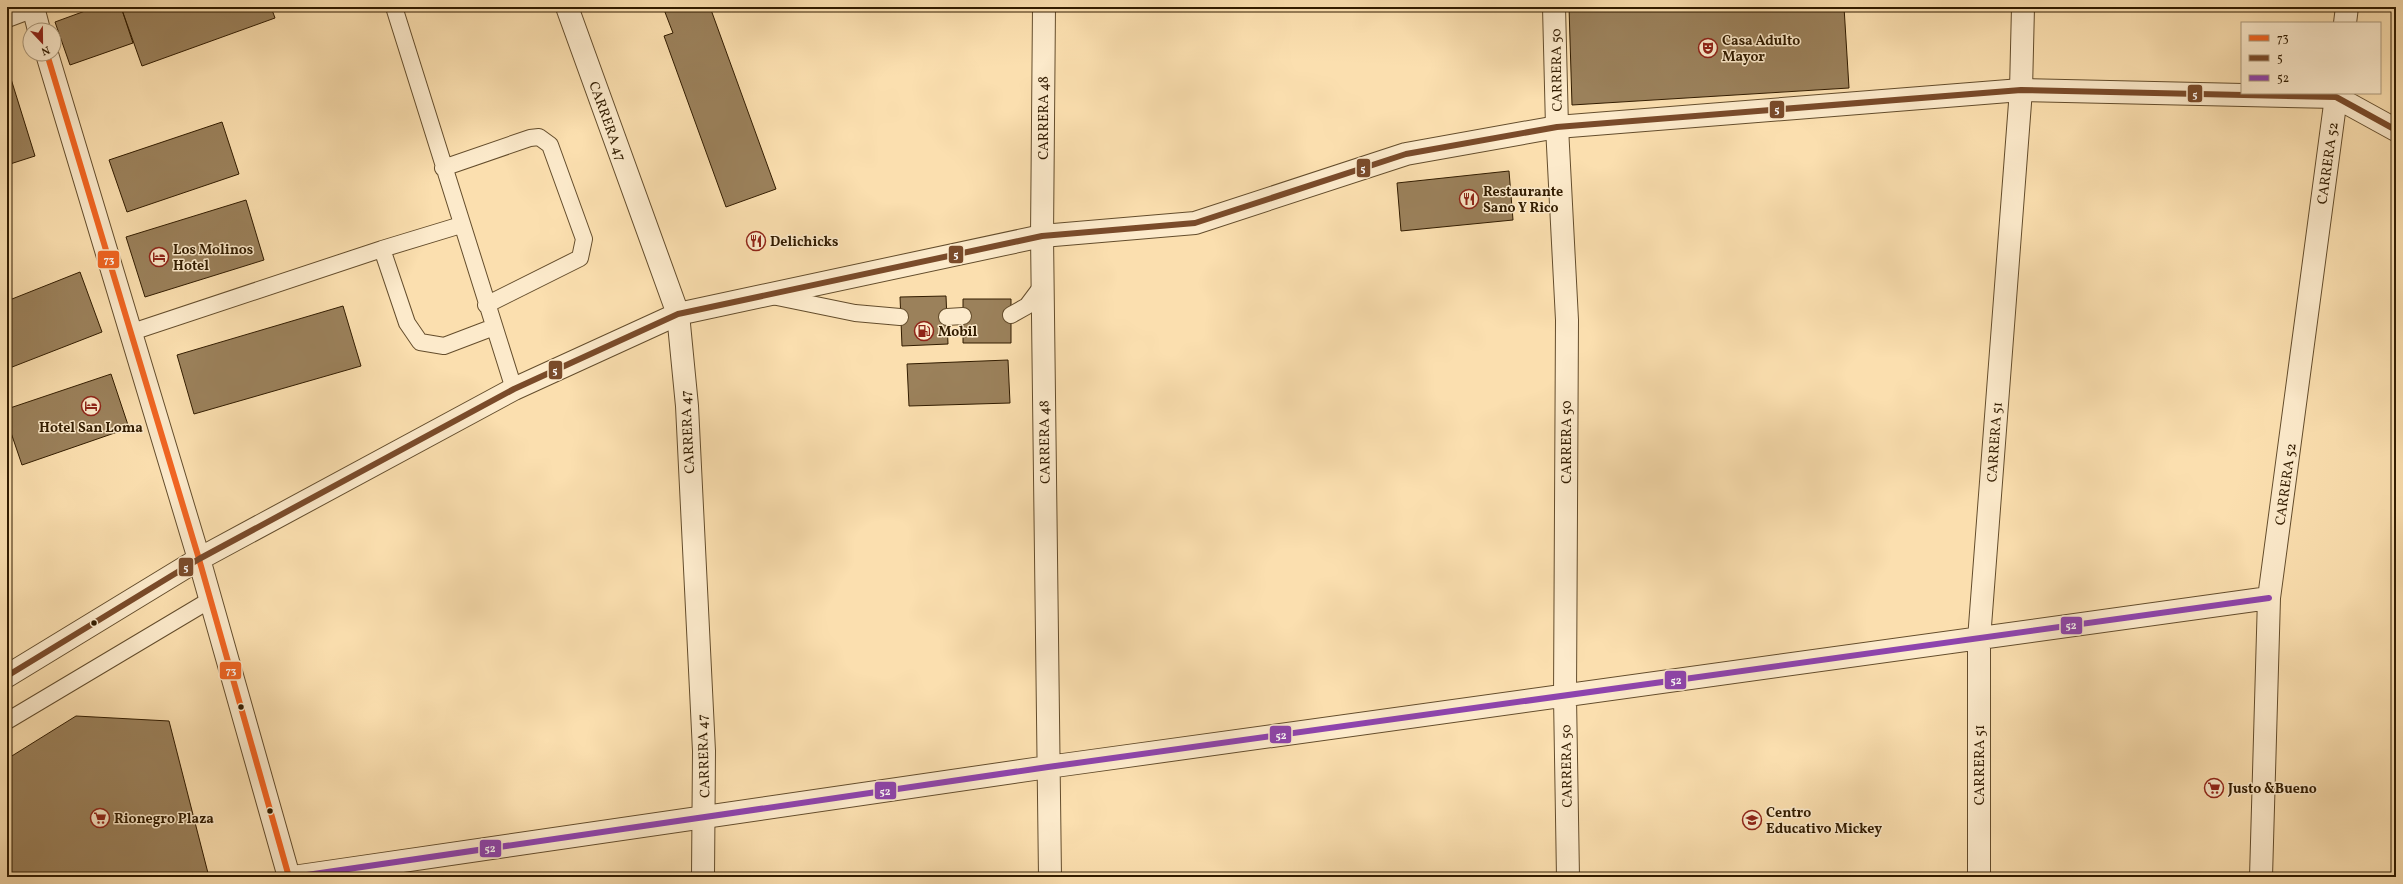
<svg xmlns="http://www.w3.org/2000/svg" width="2403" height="884" viewBox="0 0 2403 884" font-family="Vollkorn,serif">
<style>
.building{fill:#9b815b;stroke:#321c00}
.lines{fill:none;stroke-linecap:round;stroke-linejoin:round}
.service-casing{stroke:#644d2c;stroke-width:18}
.minor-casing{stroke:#644d2c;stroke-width:24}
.tertiary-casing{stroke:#644d2c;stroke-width:24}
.service{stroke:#fceacb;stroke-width:16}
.minor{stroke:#fceacb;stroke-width:22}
.tertiary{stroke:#fceacb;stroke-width:22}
.bus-1-casing{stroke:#fceacb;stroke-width:9}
.bus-2-casing{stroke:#fceacb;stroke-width:9}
.bus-3-casing{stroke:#fceacb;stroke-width:9}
.bus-1{stroke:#f26522;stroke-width:6}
.bus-2{stroke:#7a4b2a;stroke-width:6}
.bus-3{stroke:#8e44ad;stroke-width:6}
.bus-dot{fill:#321c00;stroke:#fceacb;stroke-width:1.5}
.labels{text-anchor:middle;stroke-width:3;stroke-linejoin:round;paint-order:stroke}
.poi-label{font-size:14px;font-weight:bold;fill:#321c00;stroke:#fceacb;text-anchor:start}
.street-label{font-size:14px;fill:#321c00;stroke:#fceacb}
.line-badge{stroke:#fceacb;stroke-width:1.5}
.badge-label{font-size:11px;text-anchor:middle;font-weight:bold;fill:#fff}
</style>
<rect width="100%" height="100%" fill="#fbdfaf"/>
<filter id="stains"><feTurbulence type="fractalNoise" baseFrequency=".005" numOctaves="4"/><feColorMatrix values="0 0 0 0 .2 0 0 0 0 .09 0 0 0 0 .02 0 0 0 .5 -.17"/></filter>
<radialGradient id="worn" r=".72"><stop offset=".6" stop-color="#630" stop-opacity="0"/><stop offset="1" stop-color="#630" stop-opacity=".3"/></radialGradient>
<path class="building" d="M96,7H121L133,43L70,65L55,22Z
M121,7H271L275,18L142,66Z
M663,7H710L776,189L726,207L664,36L673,33Z
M1569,7H1844L1849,88L1572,105Z
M7,66L35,156L7,165Z
M222,122L239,174L127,212L109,160Z
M1509,171L1513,220L1401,231L1397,183Z
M246,200L264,260L145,297L126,237Z
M80,272L102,332L7,369V301Z
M946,296L948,344L902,346L900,297Z
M963,299H1011V343H963Z
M343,306L361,366L194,414L177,355Z
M1008,360L1010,403L909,406L907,364Z
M111,374L129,428L22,465L7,421V409Z
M76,716L169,721L209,877H7V759Z"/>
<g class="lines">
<g class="service-casing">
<path id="service" d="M394,7L514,389
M443,168L530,138L539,137L550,145L584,239L580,258L486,305
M461,225L382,249L407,323L420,342L444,346L494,327
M772,296L855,313L900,317
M1011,315L1027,306L1042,286
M947,317L963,316
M129,333L382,249
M7,721L210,600"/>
</g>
<g class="minor-casing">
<path id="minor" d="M1044,7L1042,236L1050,877
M1554,7L1557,127L1567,320L1565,697L1568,877
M7,16L31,7
M293,877L1048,767L2269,598
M1979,877V639L2021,90L2023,7
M2261,877L2269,598L2336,97L2396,130"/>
</g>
<g class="tertiary-casing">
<path id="tertiary" d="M33,7L39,30
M567,7L678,314L687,406L704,751L703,877
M2345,23L2347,7
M47,54L199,559L289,877
M7,676L199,559L514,389L678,314L1042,236L1195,223L1406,154L1557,127L2021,90L2336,97V93"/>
</g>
<use href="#service" class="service"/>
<use href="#minor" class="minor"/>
<use href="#tertiary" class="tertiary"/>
<g class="bus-1-casing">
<path id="bus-1" d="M47,54L199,559L289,877"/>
</g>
<g class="bus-2-casing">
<path id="bus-2" d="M7,676L199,559L514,389L678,314L1042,236L1195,223L1406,154L1557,127L2021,90L2336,97L2396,130"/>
</g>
<g class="bus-3-casing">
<path id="bus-3" d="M293,877L1048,767L2269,598"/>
</g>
<use href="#bus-1" class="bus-1"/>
<use href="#bus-2" class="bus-2"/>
<use href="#bus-3" class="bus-3"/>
</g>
<defs>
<g id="theatre-ring" transform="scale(1)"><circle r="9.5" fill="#fceacb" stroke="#8f2418" stroke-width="1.5"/><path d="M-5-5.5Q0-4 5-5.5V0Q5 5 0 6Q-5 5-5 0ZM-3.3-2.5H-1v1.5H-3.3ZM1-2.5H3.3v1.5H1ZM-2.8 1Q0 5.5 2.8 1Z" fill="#8f2418"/></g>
<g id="restaurant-ring" transform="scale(1)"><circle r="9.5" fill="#fceacb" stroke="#8f2418" stroke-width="1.5"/><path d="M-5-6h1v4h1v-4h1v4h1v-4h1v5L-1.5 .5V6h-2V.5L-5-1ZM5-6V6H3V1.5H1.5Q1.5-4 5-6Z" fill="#8f2418"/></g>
<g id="hotel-ring" transform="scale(1)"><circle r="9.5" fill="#fceacb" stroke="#8f2418" stroke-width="1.5"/><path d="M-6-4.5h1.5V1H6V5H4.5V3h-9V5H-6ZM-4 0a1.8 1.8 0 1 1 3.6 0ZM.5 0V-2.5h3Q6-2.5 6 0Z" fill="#8f2418"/></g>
<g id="fuel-ring" transform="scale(1)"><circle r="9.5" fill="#fceacb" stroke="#8f2418" stroke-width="1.5"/><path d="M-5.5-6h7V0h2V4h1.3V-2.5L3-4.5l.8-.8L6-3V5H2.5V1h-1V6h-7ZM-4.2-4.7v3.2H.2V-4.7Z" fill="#8f2418"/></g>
<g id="supermarket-ring" transform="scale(1)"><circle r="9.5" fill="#fceacb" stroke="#8f2418" stroke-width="1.5"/><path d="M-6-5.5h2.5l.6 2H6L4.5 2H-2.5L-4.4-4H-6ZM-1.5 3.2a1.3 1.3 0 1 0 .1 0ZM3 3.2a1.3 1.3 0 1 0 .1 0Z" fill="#8f2418"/></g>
<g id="school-ring" transform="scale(1)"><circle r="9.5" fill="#fceacb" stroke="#8f2418" stroke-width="1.5"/><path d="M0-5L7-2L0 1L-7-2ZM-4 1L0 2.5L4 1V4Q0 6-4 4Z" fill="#8f2418"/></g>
</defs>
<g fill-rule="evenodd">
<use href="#theatre-ring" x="1708" y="48"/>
<use href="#restaurant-ring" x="1469" y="199"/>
<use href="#restaurant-ring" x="756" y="241"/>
<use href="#hotel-ring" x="159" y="257"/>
<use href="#fuel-ring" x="924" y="331"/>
<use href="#hotel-ring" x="91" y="406"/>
<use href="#supermarket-ring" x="2214" y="788"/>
<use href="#supermarket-ring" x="100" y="818"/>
<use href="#school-ring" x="1752" y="820"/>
</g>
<g class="bus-dot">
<circle cx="94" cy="623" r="3.5"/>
<circle cx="241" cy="707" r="3.5"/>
<circle cx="270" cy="811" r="3.5"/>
</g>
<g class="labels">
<g class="poi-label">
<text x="1722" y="45">Casa Adulto<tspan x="1722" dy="16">Mayor</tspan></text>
<text x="1483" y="196">Restaurante<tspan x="1483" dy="16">Sano Y Rico</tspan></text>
<text x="770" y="246">Delichicks</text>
<text x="173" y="254">Los Molinos<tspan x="173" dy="16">Hotel</tspan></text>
<text x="938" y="336">Mobil</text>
<text x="91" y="432" text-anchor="middle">Hotel San Loma</text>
<text x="2228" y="793">Justo &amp;Bueno</text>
<text x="1766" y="817">Centro<tspan x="1766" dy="16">Educativo Mickey</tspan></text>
<text x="114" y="823">Rionegro Plaza</text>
</g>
<g class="street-label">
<text transform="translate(1556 70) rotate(-91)" y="5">CARRERA 50</text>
<text transform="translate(1043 118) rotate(-90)" y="5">CARRERA 48</text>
<text transform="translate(608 121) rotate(70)" y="5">CARRERA 47</text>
<text transform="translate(2327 163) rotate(-82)" y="5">CARRERA 52</text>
<text transform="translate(687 432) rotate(-93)" y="5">CARRERA 47</text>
<text transform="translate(1044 442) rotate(-91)" y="5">CARRERA 48</text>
<text transform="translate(1566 442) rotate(-90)" y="5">CARRERA 50</text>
<text transform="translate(1994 442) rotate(-86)" y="5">CARRERA 51</text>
<text transform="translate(2285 484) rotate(-82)" y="5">CARRERA 52</text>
<text transform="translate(703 756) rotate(-92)" y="5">CARRERA 47</text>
<text transform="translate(1979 765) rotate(-90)" y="5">CARRERA 51</text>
<text transform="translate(1566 766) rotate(-91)" y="5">CARRERA 50</text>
</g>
</g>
<g class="line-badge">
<rect x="2187" y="84" width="16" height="19" rx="4" fill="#7a4b2a"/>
<rect x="1769" y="100" width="16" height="19" rx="4" fill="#7a4b2a"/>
<rect x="1356" y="158" width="15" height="20" rx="4" fill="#7a4b2a"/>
<rect x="948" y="245" width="16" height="19" rx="4" fill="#7a4b2a"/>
<rect x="97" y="250" width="23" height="19" rx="4" fill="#f26522"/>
<rect x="548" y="360" width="15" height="20" rx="4" fill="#7a4b2a"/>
<rect x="178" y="557" width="16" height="20" rx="4" fill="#7a4b2a"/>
<rect x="2060" y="616" width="23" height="19" rx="4" fill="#8e44ad"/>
<rect x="219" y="661" width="23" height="19" rx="4" fill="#f26522"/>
<rect x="1664" y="670" width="23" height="20" rx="4" fill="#8e44ad"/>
<rect x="1269" y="725" width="23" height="19" rx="4" fill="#8e44ad"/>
<rect x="874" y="781" width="23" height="19" rx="4" fill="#8e44ad"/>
<rect x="479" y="839" width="23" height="19" rx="4" fill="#8e44ad"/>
</g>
<g class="badge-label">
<text x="2195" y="98">5</text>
<text x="1777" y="113">5</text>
<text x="1363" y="172">5</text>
<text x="956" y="258">5</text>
<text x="109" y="263">73</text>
<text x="555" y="374">5</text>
<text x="186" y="571">5</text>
<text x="2071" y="629">52</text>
<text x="231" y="674">73</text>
<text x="1676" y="684">52</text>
<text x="1281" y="739">52</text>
<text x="885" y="795">52</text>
<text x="490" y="852">52</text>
</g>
<rect width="2403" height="884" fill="none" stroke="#fbdfaf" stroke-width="24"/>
<rect x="8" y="8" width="2387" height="868" fill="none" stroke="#321c00" stroke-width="2"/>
<rect x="12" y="12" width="2379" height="860" fill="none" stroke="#321c00"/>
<rect x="2241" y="22" width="140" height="72" fill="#fceacb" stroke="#ab987a"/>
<rect x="2249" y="35" width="20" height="6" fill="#f26522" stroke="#ab987a"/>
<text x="2277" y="42" font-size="12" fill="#321c00">73</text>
<rect x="2249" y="55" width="20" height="6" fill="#7a4b2a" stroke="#ab987a"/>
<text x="2277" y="62" font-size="12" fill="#321c00">5</text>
<rect x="2249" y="75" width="20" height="6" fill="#8e44ad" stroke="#ab987a"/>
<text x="2277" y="82" font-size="12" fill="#321c00">52</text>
<g transform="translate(42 42) rotate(158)"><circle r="19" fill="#fceacb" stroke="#ab987a"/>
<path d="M0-3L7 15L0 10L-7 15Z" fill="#8f2418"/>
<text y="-6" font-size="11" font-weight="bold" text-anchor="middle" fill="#321c00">N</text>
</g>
<rect width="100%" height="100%" filter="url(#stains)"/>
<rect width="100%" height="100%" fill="url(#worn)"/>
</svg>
